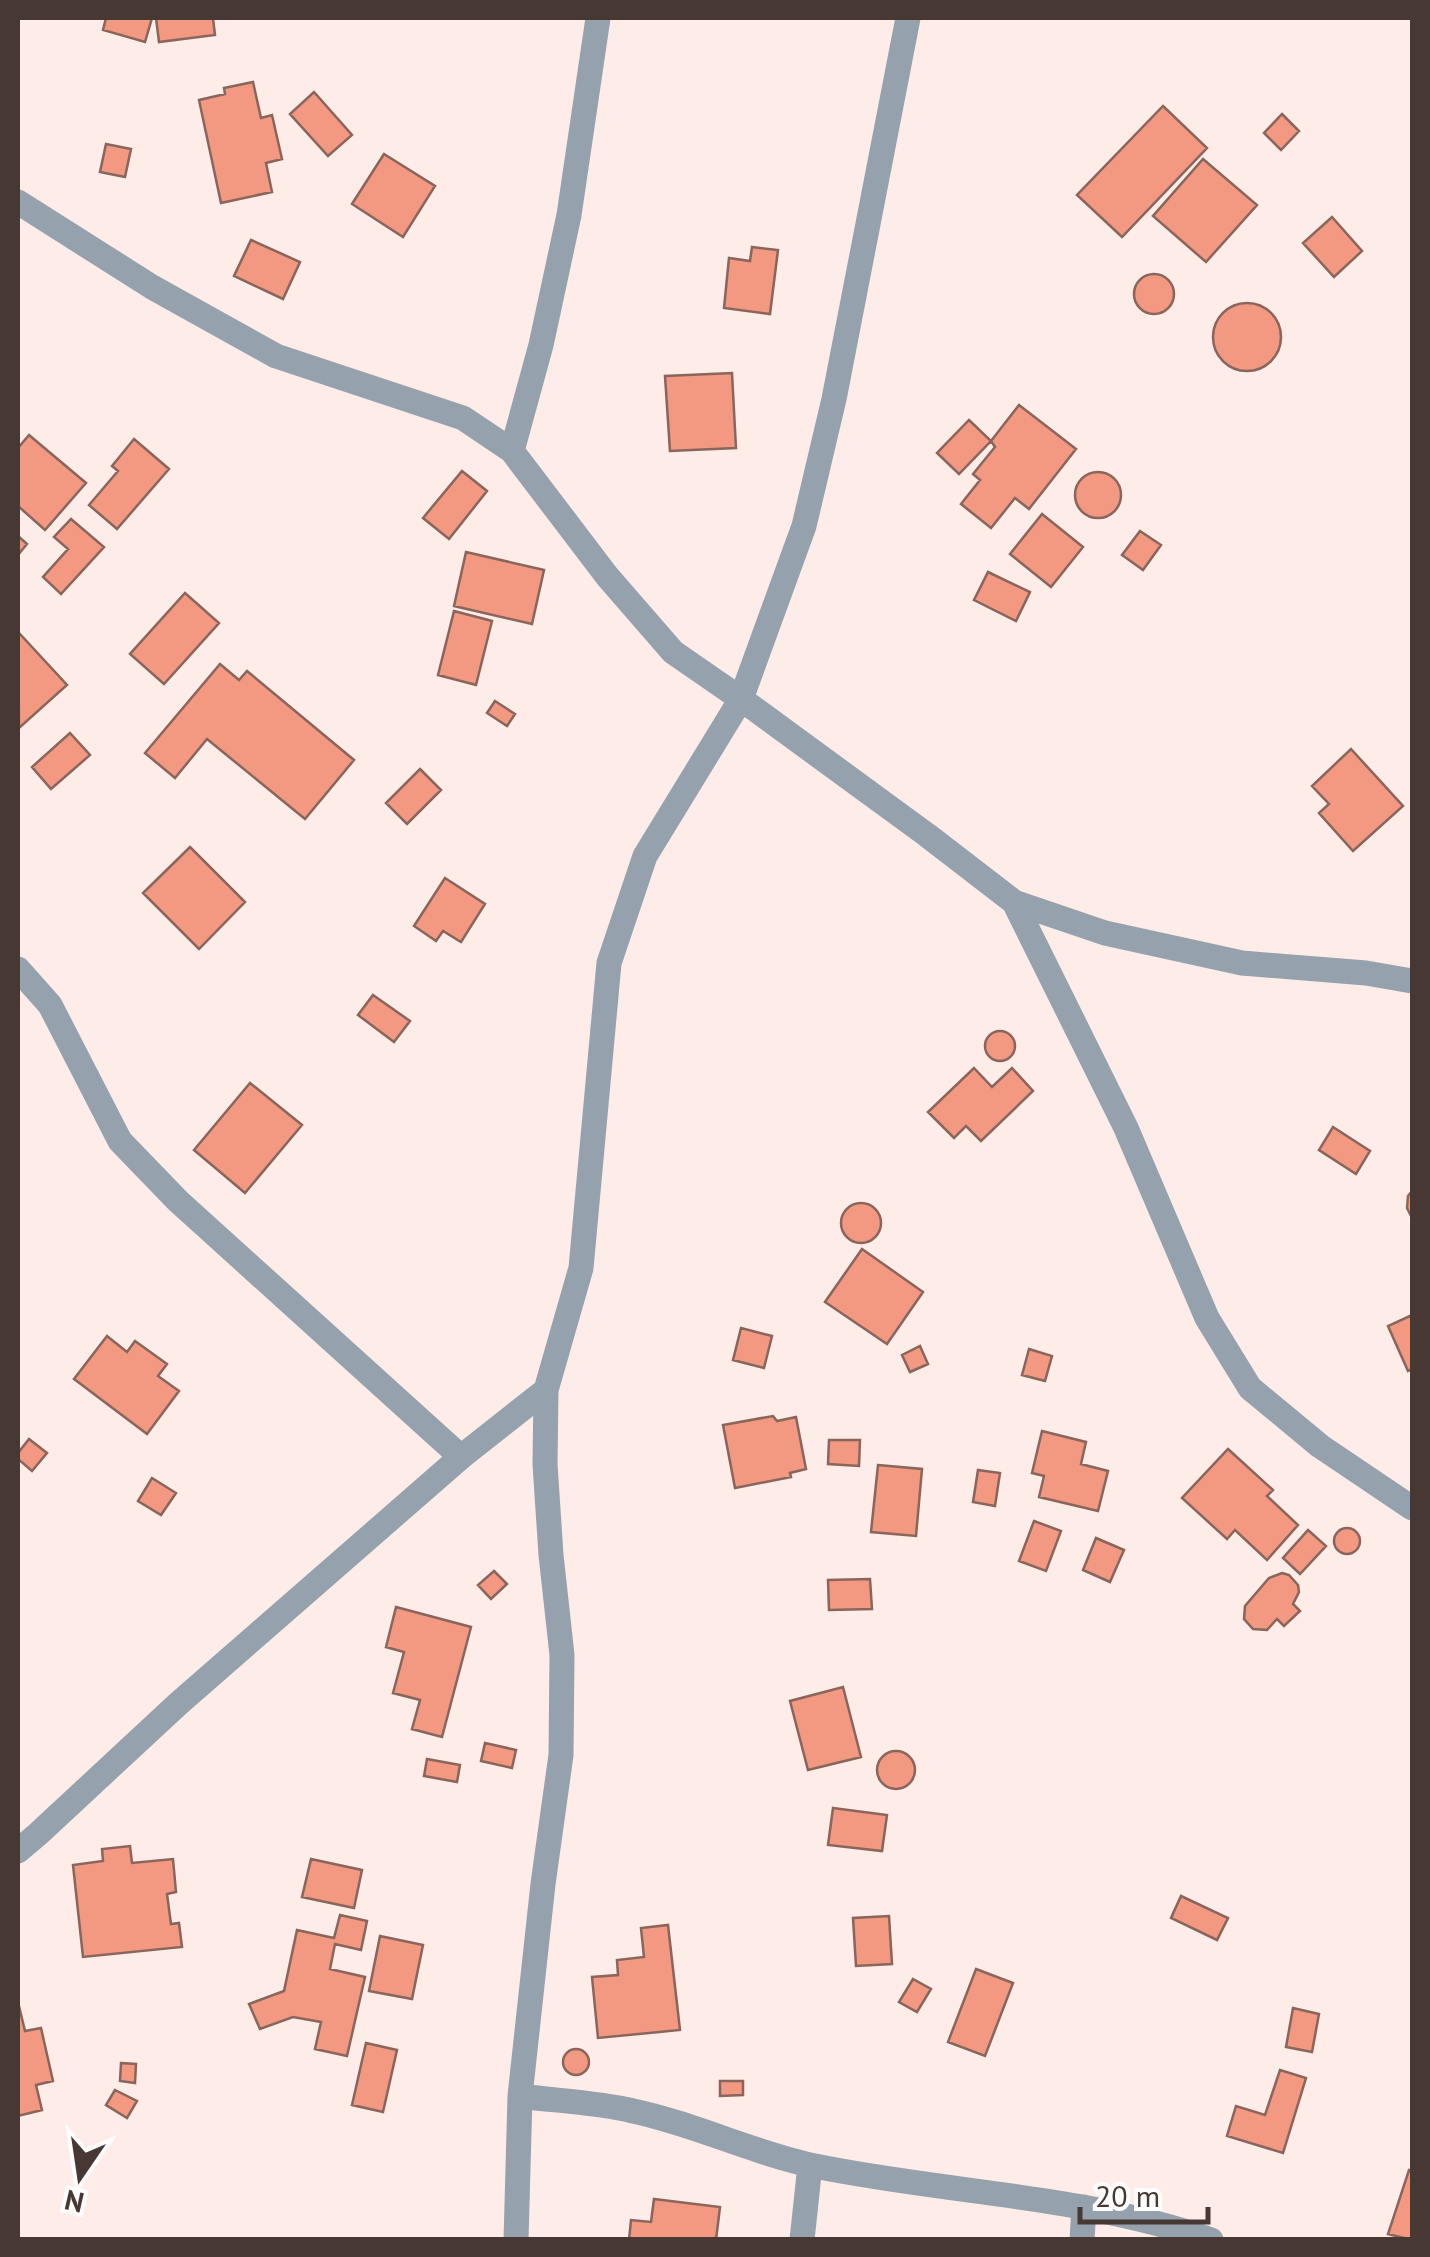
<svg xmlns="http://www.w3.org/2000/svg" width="1430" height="2257" viewBox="0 0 1430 2257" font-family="'PT Sans',sans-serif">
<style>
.building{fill:#f39881;stroke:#89655c;stroke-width:2.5}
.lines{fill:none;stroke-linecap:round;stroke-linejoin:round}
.street{stroke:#95a1ac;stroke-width:25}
</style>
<rect width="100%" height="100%" fill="#fdece8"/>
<path class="building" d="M106,18H152L145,42L103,30Z
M156,18H213L215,35L159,42Z
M253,82L261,118L272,115L282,159L266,163L272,192L221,203L199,100L225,94L224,88Z
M314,92L352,135L328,156L290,114Z
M1163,106L1207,148L1122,237L1077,195Z
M1282,114L1299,131L1281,150L1264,133Z
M106,144L131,149L125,177L100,172Z
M384,154L435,186L403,237L352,204Z
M1203,159L1257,205L1206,262L1153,216Z
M1332,217L1362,251L1334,277L1303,243Z
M251,240L300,262L283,299L234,276Z
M752,247L778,250L770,314L724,308L729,258L750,261Z
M1134 294a20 20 0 1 1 40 0a20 20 0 1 1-40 0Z
M1213 337a34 34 0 1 1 68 0a34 34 0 1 1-68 0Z
M732,373L736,448L670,451L665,376Z
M1019,405L1076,449L1029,509L1015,498L991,528L961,504L980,480L973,474L995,447L991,441Z
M969,420L991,441L959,474L937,453Z
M29,435L86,483L45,530L18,506V448Z
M134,439L169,469L117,529L89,505L118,471L112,466Z
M462,471L487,491L449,539L423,518Z
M1075 495a23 23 0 1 1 46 0a23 23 0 1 1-46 0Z
M1042,514L1083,547L1051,587L1010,554Z
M71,519L104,547L61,594L43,577L68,549L54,537Z
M1140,531L1161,545L1143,570L1122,555Z
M18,536L27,544L18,555Z
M466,552L544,570L532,624L454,606Z
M988,572L1030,592L1016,621L974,600Z
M185,593L219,623L164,684L130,654Z
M454,611L492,621L476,685L438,675Z
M20,634L67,685L19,728L18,636Z
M220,664L239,680L247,671L354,760L305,819L207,739L175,778L145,753Z
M495,701L515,714L507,726L487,713Z
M70,733L90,755L51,789L32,767Z
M1351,749L1403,806L1353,851L1319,813L1329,804L1312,786Z
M420,769L441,790L407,824L386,803Z
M190,847L245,902L199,949L143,893Z
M445,878L485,904L461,942L443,931L436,941L414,926Z
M373,995L410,1021L394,1042L358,1015Z
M985 1046a15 15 0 1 1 30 0a15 15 0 1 1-30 0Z
M974,1068L992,1087L1012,1068L1033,1091L981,1141L966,1126L954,1138L928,1112Z
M250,1083L302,1125L245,1193L194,1150Z
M1333,1127L1370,1151L1356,1174L1319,1150Z
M1412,1191V1190V1218L1407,1208L1408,1196Z
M841 1223a20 20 0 1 1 40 0a20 20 0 1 1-40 0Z
M862,1249L923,1292L887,1344L825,1302Z
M1412,1315V1369L1408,1371L1388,1326Z
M741,1328L772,1336L764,1368L733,1360Z
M107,1336L127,1352L135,1341L167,1364L158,1376L179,1391L147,1434L74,1379Z
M920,1346L928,1364L910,1372L902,1355Z
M1029,1349L1052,1356L1045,1381L1022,1375Z
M773,1416L777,1421L796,1417L806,1469L790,1473L791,1477L735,1488L723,1425Z
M1042,1431L1086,1442L1081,1464L1108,1471L1098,1511L1039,1497L1044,1476L1032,1473Z
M29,1439L47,1453L32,1471L18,1459V1453Z
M829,1440H860L859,1466L828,1464Z
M1228,1449L1273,1490L1267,1496L1298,1525L1267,1560L1235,1530L1227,1539L1182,1498Z
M878,1465L922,1469L916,1536L871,1532Z
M978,1470L1000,1473L995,1506L973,1502Z
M152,1478L176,1493L161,1515L138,1501Z
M1034,1521L1061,1531L1046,1571L1019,1561Z
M1334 1541a13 13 0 1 1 26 0a13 13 0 1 1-26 0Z
M1308,1530L1326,1546L1300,1574L1283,1558Z
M1096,1538L1124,1550L1110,1582L1083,1570Z
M494,1571L507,1584L491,1599L478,1585Z
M1282,1573L1289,1575L1298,1585L1299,1592L1293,1604L1300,1611L1284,1626L1277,1619L1267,1630L1253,1629L1244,1619L1245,1606L1269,1578Z
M870,1579L872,1609L829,1610L828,1580Z
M396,1607L471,1627L442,1737L412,1729L420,1700L393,1693L404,1652L386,1647Z
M843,1687L861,1757L808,1770L790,1701Z
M485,1743L516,1750L512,1768L481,1761Z
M877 1770a19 19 0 1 1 38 0a19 19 0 1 1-38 0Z
M427,1759L460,1765L457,1782L424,1776Z
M833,1808L887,1815L882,1851L828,1845Z
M130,1846L132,1863L173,1859L176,1892L167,1894L171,1924L179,1923L182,1947L83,1957L73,1865L103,1861L102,1849Z
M311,1859L362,1870L354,1908L302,1897Z
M1181,1896L1228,1918L1217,1940L1171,1918Z
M340,1915L367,1921L361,1950L335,1944L330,1969L365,1977L347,2056L315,2049L321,2022L293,2017L260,2029L249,2004L284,1991L297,1930L334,1938Z
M889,1916L892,1964L856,1966L853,1918Z
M668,1925L680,2030L598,2038L592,1977L618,1975L617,1960L644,1957L641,1928Z
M380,1936L423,1945L412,1999L369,1991Z
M976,1969L1013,1983L985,2056L948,2042Z
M913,1979L931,1989L917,2012L899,2002Z
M18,2002L25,2031L41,2028L53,2081L36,2085L42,2110L18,2116Z
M1293,2008L1319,2014L1312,2052L1286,2047Z
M366,2043L397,2050L383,2112L352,2105Z
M563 2062a13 13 0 1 1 26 0a13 13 0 1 1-26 0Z
M121,2063L136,2064L135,2083L120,2081Z
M1280,2070L1306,2078L1283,2153L1227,2136L1236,2106L1265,2115Z
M720,2081H743V2095L720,2096Z
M115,2090L137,2101L127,2118L106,2105Z
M1409,2170L1412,2171V2240L1388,2234Z
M654,2199L720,2207L716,2240H629L631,2220L651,2222Z"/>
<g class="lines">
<path class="street" d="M18,202L152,287L276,356L463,418L512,451L607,576L673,652L741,699L927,835L1014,902L1105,933L1242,963L1366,973L1412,981
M512,451L541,345L569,215L598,18
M1014,902L1126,1128L1207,1318L1250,1388L1320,1446L1412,1508
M18,969L50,1005L120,1141L178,1201L461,1457
M18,1851L38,1834L178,1704L461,1457L546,1390L581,1268L609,963L645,856L741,699L804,526L834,399L908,18
M520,2096C557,2101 596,2102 633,2111C695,2124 753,2153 815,2166C946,2193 1084,2195 1211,2240
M516,2240L520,2096L543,1884L561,1755L562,1655L551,1555L545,1464L546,1390
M802,2240L810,2165
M1082,2240L1084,2207"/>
</g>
<rect width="1430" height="2257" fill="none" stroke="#483834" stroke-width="40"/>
<g transform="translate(80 2177) rotate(193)" stroke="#fdfdfd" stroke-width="8" paint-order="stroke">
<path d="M0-8L18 38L0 25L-18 38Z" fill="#483834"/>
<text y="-15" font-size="28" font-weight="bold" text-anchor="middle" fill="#483834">N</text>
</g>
<path d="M1080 2207v15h128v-15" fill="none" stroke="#483834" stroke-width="5"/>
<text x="1095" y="2207" font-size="30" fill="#483834" stroke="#fdfdfd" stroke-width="8" paint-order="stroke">20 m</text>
</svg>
